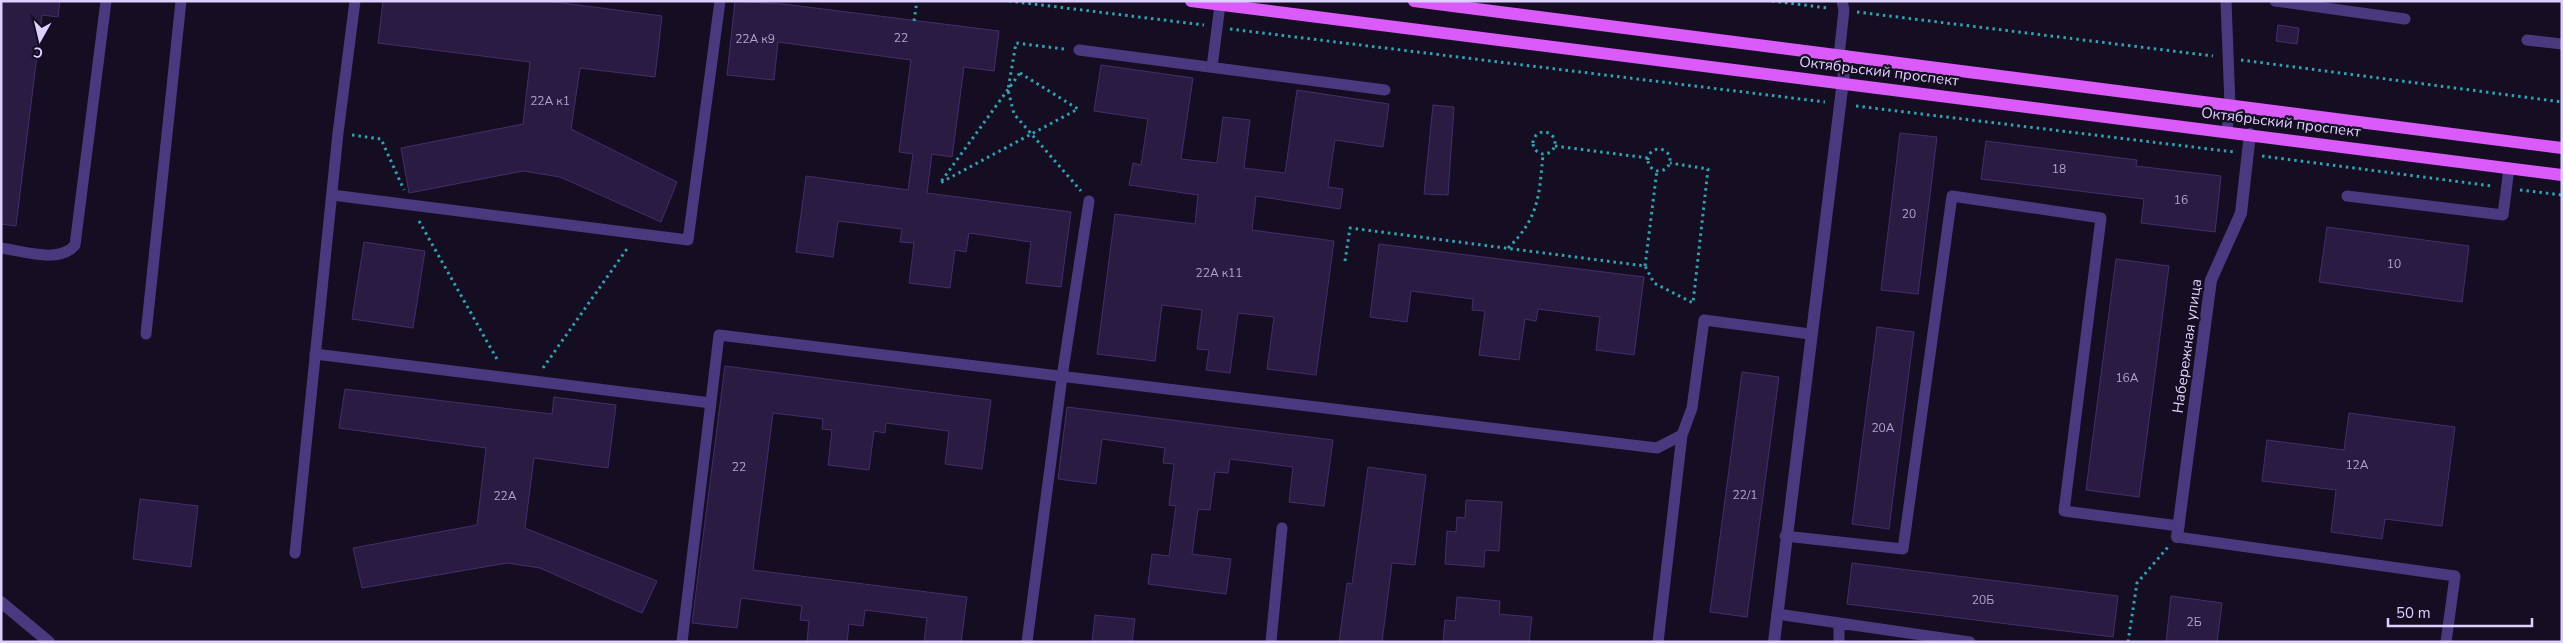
<svg xmlns="http://www.w3.org/2000/svg" width="2563" height="643" viewBox="0 0 2563 643" font-family="'Nunito Sans',sans-serif">
<style>
.building{fill:#2a1b42;stroke:#452d6d}
.lines{fill:none;stroke-linecap:round;stroke-linejoin:round}
.path{stroke:#32a1b0;stroke-width:3;stroke-dasharray:2.5 4;stroke-linecap:butt}
.lane{stroke:#493a7f;stroke-width:11}
.street{stroke:#493a7f;stroke-width:12}
.primary{stroke:#db5bfa;stroke-width:12}
.labels{text-anchor:middle;stroke-width:4.5;stroke-linejoin:round;paint-order:stroke}
.number-label{font-size:12px;fill:#b0a3cf}
.street-label{font-size:15px;fill:#ddd0fe;stroke:#150e22}
</style>
<rect width="100%" height="100%" fill="#150e22"/>
<path class="building" d="M1,1H60L58,17L42,15L16,226L1,224Z
M383,1H548L662,16L655,77L580,68L571,129L677,182L661,222L560,177L523,171L409,193L401,148L523,124L530,62L378,43Z
M735,1L783,4L999,31L994,71L964,67L952,157L932,154L927,193L1071,212L1061,287L1026,283L1031,242L969,233L966,252L955,250L950,288L909,283L914,243L900,242L902,229L838,221L833,257L796,252L806,176L908,190L913,154L899,152L911,60L778,42L774,80L727,75Z
M2278,25L2299,28L2297,44L2276,41Z
M1101,65L1193,78L1181,159L1217,163L1223,117L1250,120L1244,168L1285,173L1297,90L1389,104L1383,147L1335,140L1328,187L1343,189L1340,209L1256,196L1252,230L1334,241L1316,375L1267,369L1274,317L1238,313L1230,373L1206,370L1209,350L1197,349L1202,310L1162,305L1155,361L1097,354L1115,214L1195,224L1198,195L1129,185L1133,163L1141,165L1148,119L1094,111Z
M1433,105L1454,107L1448,195L1424,194Z
M1900,133L1937,137L1918,294L1881,290Z
M1986,141L2137,160L2136,166L2221,176L2215,232L2141,223L2144,199L1981,179Z
M2327,227L2469,246L2462,302L2319,282Z
M364,242L425,251L413,328L352,319Z
M1379,244L1644,277L1634,355L1596,350L1600,317L1538,309L1536,321L1525,319L1519,360L1479,355L1485,311L1472,310L1473,299L1411,291L1407,322L1370,317Z
M2116,259L2169,266L2139,497L2086,490Z
M1877,327L1914,332L1889,529L1852,524Z
M725,366L991,400L982,469L945,464L949,431L886,423L885,433L874,431L869,470L828,465L832,430L822,429L823,419L773,413L753,570L967,597L961,642H924L927,618L865,610L863,626L849,624L847,642H807L809,621L800,620L802,606L741,598L737,628L692,623Z
M1742,372L1779,377L1747,617L1710,612Z
M345,389L552,414L554,397L616,405L608,468L534,458L525,528L657,581L642,613L540,568L507,563L362,588L353,548L477,525L486,448L339,428Z
M1067,407L1333,440L1324,506L1289,502L1293,467L1230,459L1228,473L1215,472L1210,510L1198,509L1192,554L1231,559L1226,594L1148,584L1152,554L1169,556L1176,506L1169,505L1174,464L1163,463L1165,448L1102,439L1096,484L1058,479Z
M2349,413L2455,427L2442,526L2385,519L2382,539L2331,532L2336,490L2262,481L2267,440L2344,450Z
M1368,467L1426,475L1415,565L1392,563L1382,642H1339L1347,583L1352,584Z
M140,499L198,506L191,567L133,559Z
M1466,500L1502,502L1499,551L1485,550L1484,567L1445,564L1447,531L1456,532L1457,517L1465,518Z
M1852,563L2118,596L2113,637L1847,604Z
M2171,596L2222,603L2217,642H2166Z
M1457,597L1500,601L1499,614L1532,617L1529,642H1443L1445,620L1455,621Z
M1095,615L1135,619L1132,642H1092Z"/>
<g class="lines">
<path class="path" d="M1009,1L1204,25
M1772,1L1828,8
M1857,12L2213,56
M914,21L917,1
M1230,29L1825,102
M1064,49L1016,43L1008,90L1014,114L1081,191
M2241,60L2562,102
M1020,73L1078,109L940,183Z
M1856,106L2234,152
M1533 143a11 11 0 1 1 22 0a11 11 0 1 1-22 0Z
M352,135L381,139L404,190
M1555,146L1648,158
M1648 160a11 11 0 1 1 22 0a11 11 0 1 1-22 0Z
M2262,156L2492,186
M2520,190L2562,195
M419,221L498,361
M1508,248C1539,218 1539,196 1543,155
M1345,261L1350,228L1645,266L1654,283L1693,303L1708,169L1670,163
M1645,266L1657,170
M543,368L629,246
M2128,642L2137,583L2168,547"/>
<path class="lane" d="M2226,1L2230,105L2227,131
M2275,1L2405,19
M2527,40L2562,44
M1079,50L1385,90
M1839,56L1844,10L1842,1
M1212,67L1220,5
M332,195L688,240L720,1
M2347,196L2503,215L2509,168
M1,248C23,251 60,264 75,245L106,1
M146,334L181,1
M315,354L711,403
M1785,536L1903,549L1952,196L2101,218L2064,511L2179,526
M2177,537L2455,576L2446,642
M295,553L338,133L355,1
M1777,614L1970,642
M682,642L719,335L1657,448L1682,435L1692,408L1704,320L1810,334
M1027,642L1062,377L1089,201
M1271,642L1282,528
M1658,642L1682,435
M1839,642V623"/>
<path class="street" d="M2177,537L2211,280L2241,213L2250,134
M1,602L49,642
M1774,642L1846,56"/>
<path class="primary" d="M1191,1L2562,175
M1414,1L2562,148"/>
</g>
<g class="labels">
<g class="number-label">
<text x="901" y="42">22</text>
<text x="755" y="43">22А к9</text>
<text x="550" y="105">22А к1</text>
<text x="2059" y="173">18</text>
<text x="2181" y="204">16</text>
<text x="1909" y="218">20</text>
<text x="2394" y="268">10</text>
<text x="1219" y="277">22А к11</text>
<text x="2127" y="382">16А</text>
<text x="1883" y="432">20А</text>
<text x="2357" y="469">12А</text>
<text x="739" y="471">22</text>
<text x="1745" y="499">22/1</text>
<text x="505" y="500">22А</text>
<text x="1983" y="604">20Б</text>
<text x="2194" y="626">2Б</text>
</g>
<g class="street-label">
<text transform="translate(1879 71) rotate(7)" y="5">Октябрьский проспект</text>
<text transform="translate(2281 122) rotate(7)" y="5">Октябрьский проспект</text>
<text transform="translate(2187 346) rotate(-82)" y="5">Набережная улица</text>
</g>
</g>
<rect width="2563" height="643" fill="none" stroke="#ddd0fe" stroke-width="5"/>
<g transform="translate(40 40) rotate(188)" stroke="#150e22" stroke-width="4" paint-order="stroke">
<path d="M0-4L9 19L0 12L-9 19Z" fill="#ddd0fe"/>
<text y="-8" font-size="14" font-weight="bold" text-anchor="middle" fill="#ddd0fe">С</text>
</g>
<path d="M2388 618v8h144v-8" fill="none" stroke="#ddd0fe" stroke-width="2.5"/>
<text x="2396" y="618" font-size="15" fill="#ddd0fe" stroke="#150e22" stroke-width="4" paint-order="stroke">50 m</text>
</svg>
